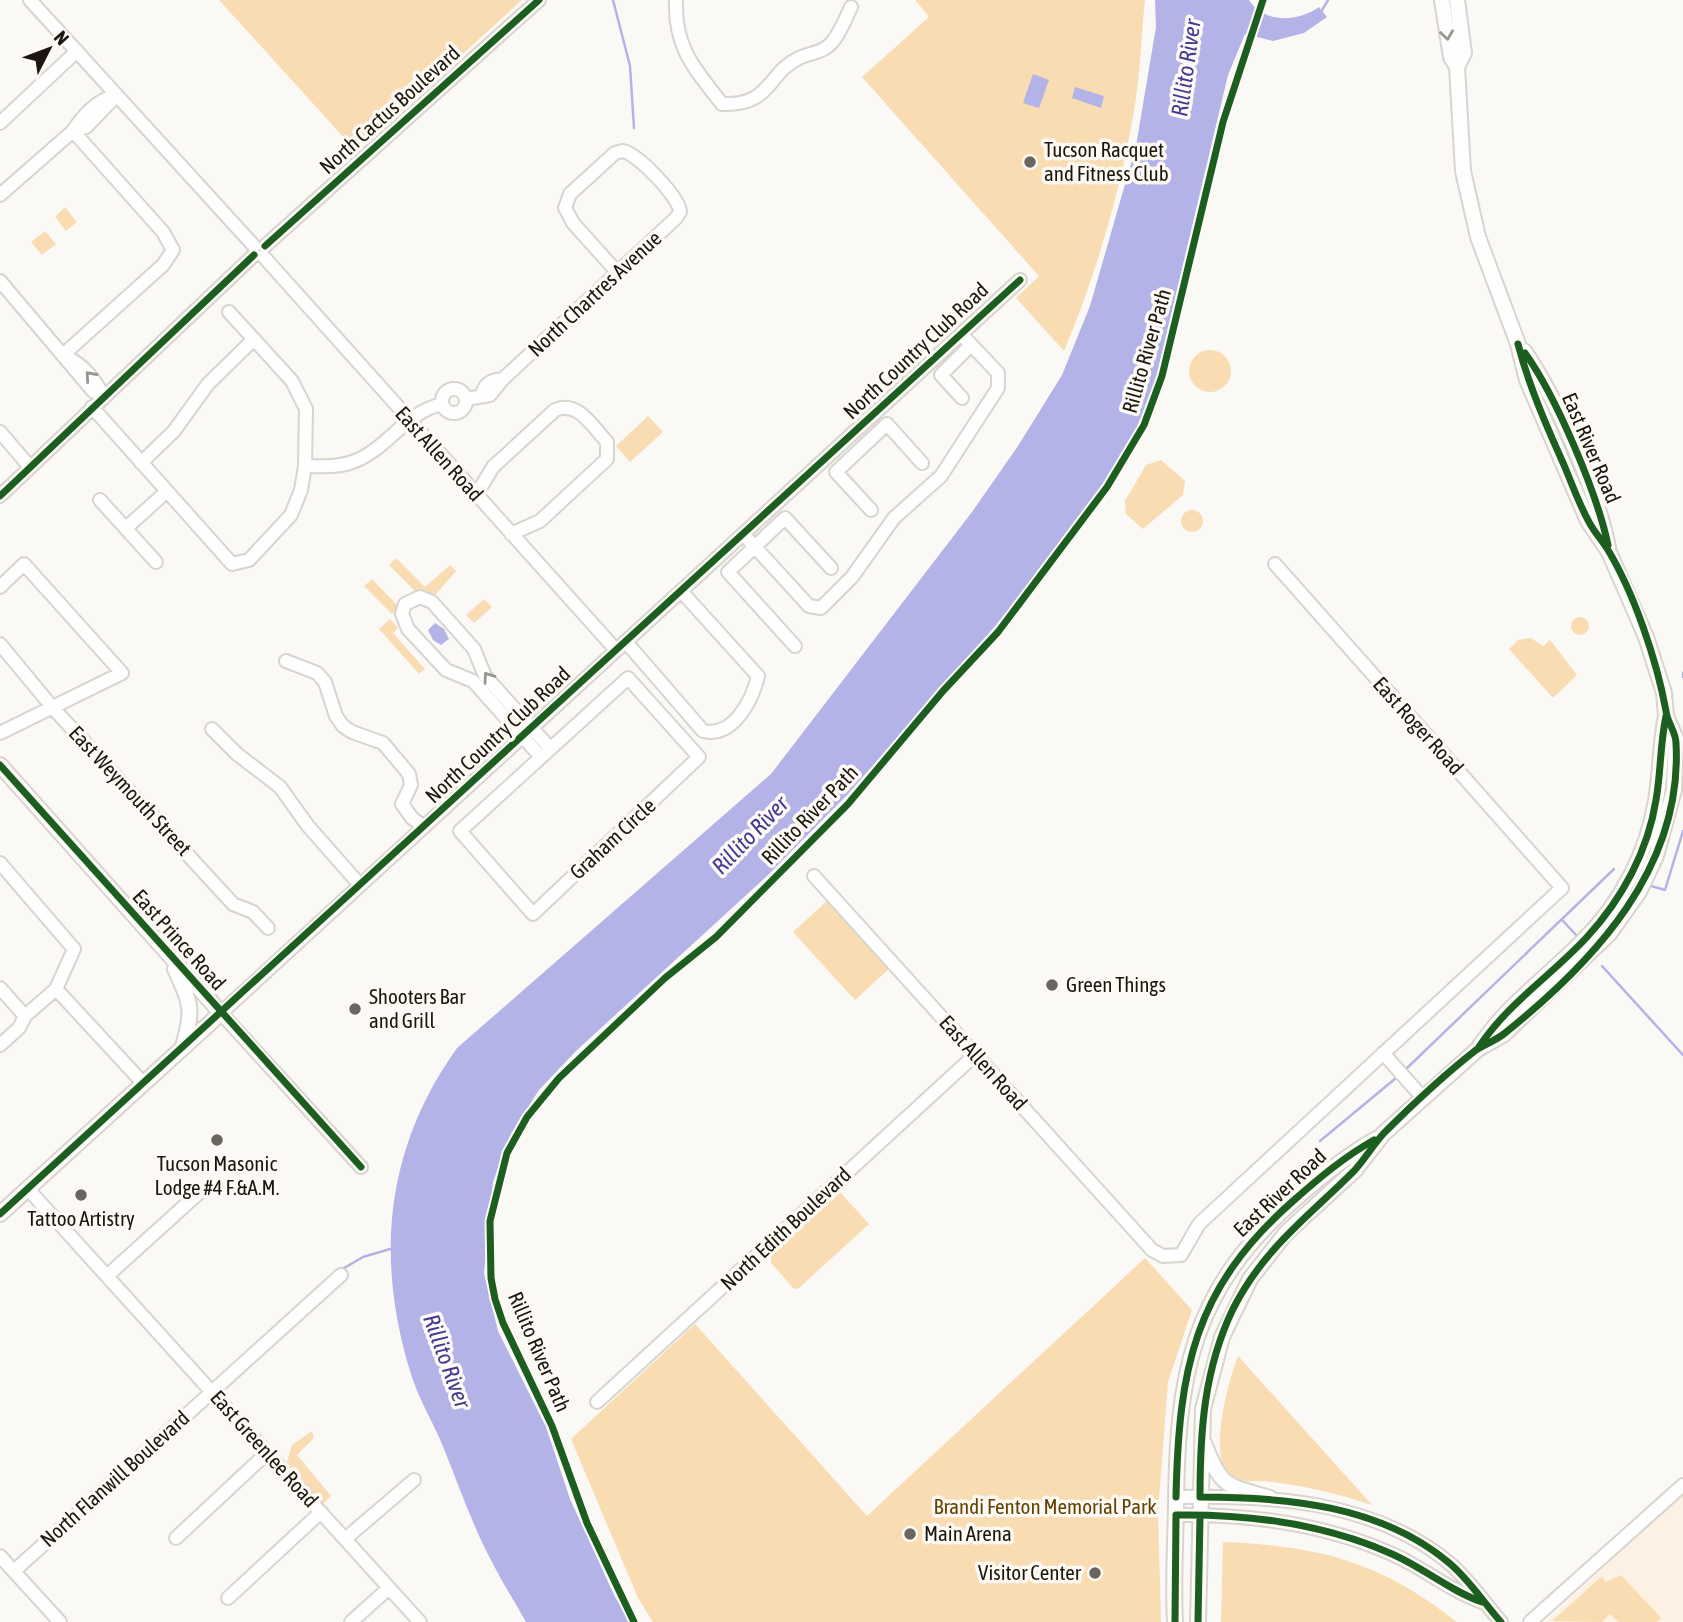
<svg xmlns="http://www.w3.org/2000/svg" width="1683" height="1622" viewBox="0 0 1683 1622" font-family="'Asap Condensed',sans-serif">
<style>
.built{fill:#fcf1e2}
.green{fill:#f9dcb2}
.water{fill:#b4b3e7}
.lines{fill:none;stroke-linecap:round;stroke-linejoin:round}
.stream{stroke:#b4b3e7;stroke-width:2.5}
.minor-casing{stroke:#d8d4ce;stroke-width:16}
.major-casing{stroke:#d8d4ce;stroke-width:18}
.minor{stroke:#fefefe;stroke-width:12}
.major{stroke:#fefefe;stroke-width:14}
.cycleway-casing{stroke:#fdf9f4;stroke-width:11}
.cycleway{stroke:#1b5e20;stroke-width:7}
.oneway{stroke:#999692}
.poi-dot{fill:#6b655f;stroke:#fdf9f4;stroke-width:2.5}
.labels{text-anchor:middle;stroke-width:7;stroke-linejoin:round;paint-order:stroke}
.street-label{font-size:21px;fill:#1d160e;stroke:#fdf9f4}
.poi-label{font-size:21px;fill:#1d160e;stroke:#fdf9f4;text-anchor:start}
.park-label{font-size:21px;fill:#644203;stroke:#fdf9f4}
.water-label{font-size:23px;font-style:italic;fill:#453a93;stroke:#fdf9f4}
</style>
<rect width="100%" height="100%" fill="#fbf9f6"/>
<path class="built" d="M1683,1492V1622H1546Z"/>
<path class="green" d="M219,0H522L356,151Z
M915,0H1145C1141,38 1140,79 1133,117C1119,196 1095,277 1064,351L1016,298L1039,276L862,77L929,17Z
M65,207L77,222L66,231L55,217Z
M45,231L56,244L42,255L31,242Z
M1189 371a21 21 0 1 1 42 0a21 21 0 1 1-42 0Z
M648,416L663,432L630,462L616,446Z
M1161,460L1185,481L1183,495L1143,529L1126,514L1125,501L1146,465Z
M1181 521a11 11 0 1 1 22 0a11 11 0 1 1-22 0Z
M396,558L425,587L450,565L456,571L435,595L415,591L389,565Z
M372,579L399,607L392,614L364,586Z
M484,599L492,607L474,623L466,615Z
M1571 626a9 9 0 1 1 18 0a9 9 0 1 1-18 0Z
M390,619L398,628L393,633L425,669L419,674L379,629Z
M1531,638L1543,646L1550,640L1577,675L1553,698L1509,649L1518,640Z
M828,900L890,968L855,1000L793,932Z
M840,1192L869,1224L799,1288L794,1289L771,1263V1252Z
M1145,1258L1192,1310L1168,1382L1158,1512L1161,1622H653L638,1598L571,1439L695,1324L867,1516Z
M1238,1356L1372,1505C1338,1494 1307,1486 1272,1482C1259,1480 1242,1484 1230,1475C1207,1457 1229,1379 1238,1356Z
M312,1431L314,1438L297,1455L331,1496L323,1504L287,1462L292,1445Z
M1223,1542C1320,1546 1379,1561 1457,1622H1221Z
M1621,1575L1661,1618L1657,1622H1619L1610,1614L1602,1622L1552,1621L1602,1576L1606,1582Z"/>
<path class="water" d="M1155,0H1249C1264,24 1298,22 1319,7L1327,17L1304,33L1273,41L1245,34L1228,75L1155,383L1134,434L1105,483L1051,558L996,625L847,795L768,875L576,1051L539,1090L511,1134L493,1182L484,1273L498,1331L546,1427L570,1499L615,1597L631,1622H526C515,1602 502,1582 492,1562C472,1525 458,1483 442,1444C432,1420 417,1396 410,1371C375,1256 386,1147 457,1048L771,774L972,512L1018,446L1062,375L1090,306L1136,146L1156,27Z
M1033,74L1049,80L1039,108L1023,103Z
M1075,87L1104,96L1101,108L1072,98Z
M435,623L444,629L449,639L441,645L433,640L428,630Z"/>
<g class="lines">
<path class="stream" d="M613,0L630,66L634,128
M1321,12L1328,0
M1683,673V677
M1651,886L1665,890L1683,831
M1563,921L1577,936
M1602,966L1683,1055
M1406,1069L1614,869
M1320,1141L1396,1078
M339,1271L363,1257L390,1249
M224,1373L302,1302"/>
<g class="minor-casing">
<path id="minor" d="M30,0L254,246
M676,0C674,48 695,69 722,104C772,106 767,73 799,58C812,52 824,53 833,41C841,31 846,18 851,7
M116,96L86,127L73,131C82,116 99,98 116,96Z
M0,123L77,51
M0,195L73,131L163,232L173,250L163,265L64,354
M265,246L539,0
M263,256L616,650
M0,281L93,391L103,397C97,381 83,365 67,357
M442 401a12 12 0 1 1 24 0a12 12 0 1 1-24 0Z
M482,395C484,383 492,380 503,379
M962,398L941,375L971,345
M466,399L490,395L503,379L676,218L680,212C680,198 638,154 623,151L615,153L570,194L565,208L573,223L617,272
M92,407L232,564L249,560L291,515L301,490L305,466L306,409L292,381L229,312
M0,432L30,467
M141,463L174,431L208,384L254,339
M305,466C322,466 338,468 355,461C388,448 406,412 442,404
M476,495L493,467L555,410C578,400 592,426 607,442V459L540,521L511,534
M0,496L254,255
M100,500L156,562
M871,510L836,472L887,424L922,463
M126,528L166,492
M743,534L809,606L821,608L852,577L894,518L941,476L998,388V373L961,334
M0,587L24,564L122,673L0,733
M626,642L703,731C733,738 752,701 758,676L681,591
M0,644L53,708L233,904L253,912L268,928
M795,646L728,572L785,518L831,568
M286,661L317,673L325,682L336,716L343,726L352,732L383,743L409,774L411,785L402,804L412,818L424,827
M628,678L699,757L533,914L460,831Z
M212,729L237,754L280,787L308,826L360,885
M540,756L473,681L446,670L408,629L402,614L405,604L420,597L432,602L474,649L485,676L549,747
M0,863L74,949L56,989L143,1083
M814,876L1152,1250L1163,1256L1181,1255L1199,1224L1562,888L1275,564
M0,988L25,1016
M0,1045L19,1028L25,1016L56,989
M1383,1053L1423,1098
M361,1167L221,1013L1020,280
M28,1189L420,1622
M107,1276L201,1191
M597,1402L975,1055
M1176,1497C1269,1495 1372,1500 1448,1562C1468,1578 1484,1603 1501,1622
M1176,1515C1249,1514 1325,1524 1392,1554C1424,1568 1450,1591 1482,1602
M176,1538L267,1453
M345,1539L414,1480
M0,1556L60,1622
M14,1571L341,1275
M228,1598L321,1512
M351,1622L389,1588
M1530,1622L1683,1485"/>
</g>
<g class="major-casing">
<path id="major" d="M1457,0L1464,53L1457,67
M1524,351C1556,397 1597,492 1608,547
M0,765L221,1013L0,1214
M175,969C191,1004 194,1010 183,1046
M1480,1046C1507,1005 1550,975 1584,940C1621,903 1648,852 1656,800C1661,772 1660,744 1666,716
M1203,1441C1222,1487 1222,1484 1270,1498
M1175,1622C1173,1585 1175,1547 1176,1510C1177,1376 1190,1291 1295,1199C1321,1176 1346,1156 1376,1139
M1198,1622L1203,1409L1222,1337L1250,1279L1286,1233L1355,1170L1383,1134L1478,1049L1503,1035L1609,934L1639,892L1656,856L1674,790L1676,739L1666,716L1664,693L1646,637L1609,552L1588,521L1527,380L1518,344L1478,237L1463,171L1457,67L1451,57L1442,0"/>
</g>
<use href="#minor" class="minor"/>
<use href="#major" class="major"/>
<g class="cycleway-casing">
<path id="cycleway" d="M265,246L539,0
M1525,353C1556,396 1597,493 1608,545
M0,496L254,255
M0,765L361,1167
M1479,1047C1507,1004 1552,975 1587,937C1622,899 1648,851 1656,800C1661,772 1660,744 1666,716
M0,1214L1020,280
M1176,1497C1179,1370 1193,1289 1293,1201C1319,1178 1344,1157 1374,1140
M634,1622L587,1523L552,1426L503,1323L495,1299L491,1278L490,1221L507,1153L527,1117L559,1078L665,978L716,937L848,804L943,691L998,632L1107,487L1144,425L1162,376L1223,122L1263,0
M1175,1622L1176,1515C1249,1514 1325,1524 1392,1554C1424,1568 1450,1591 1482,1602
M1198,1622L1200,1516
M1501,1622C1484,1603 1468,1578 1448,1562C1380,1505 1285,1497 1200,1497C1200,1431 1204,1369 1233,1309C1264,1248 1308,1217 1354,1171C1365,1159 1373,1145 1384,1133C1412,1105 1444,1075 1476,1050C1485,1044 1497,1040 1505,1033C1595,961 1683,867 1676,743C1676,732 1667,722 1666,711C1657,661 1634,593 1608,550C1602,540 1594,532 1589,522C1579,504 1572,484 1564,465C1546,425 1529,386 1518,344"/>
</g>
<use href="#cycleway" class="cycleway"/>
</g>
<defs><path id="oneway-chevron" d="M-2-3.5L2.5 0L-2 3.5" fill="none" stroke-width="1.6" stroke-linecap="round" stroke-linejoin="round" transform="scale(1.75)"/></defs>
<g class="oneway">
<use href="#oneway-chevron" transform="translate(1447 35) rotate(82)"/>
<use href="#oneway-chevron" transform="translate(90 376) rotate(-132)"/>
<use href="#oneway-chevron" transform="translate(488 677) rotate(-125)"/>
</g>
<g class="poi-dot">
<circle cx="1030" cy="162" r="7"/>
<circle cx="1052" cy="985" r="7"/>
<circle cx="355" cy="1009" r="7"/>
<circle cx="217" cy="1140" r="7"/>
<circle cx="81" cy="1195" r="7"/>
<circle cx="910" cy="1534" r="7"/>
<circle cx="1095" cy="1573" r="7"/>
</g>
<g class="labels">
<g class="street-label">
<text transform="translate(390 110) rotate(-42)" y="7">North Cactus Boulevard</text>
<text transform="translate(595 294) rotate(-43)" y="7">North Chartres Avenue</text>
<text transform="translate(916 351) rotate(-43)" y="7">North Country Club Road</text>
<text transform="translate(1147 351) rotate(-74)" y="7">Rillito River Path</text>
<text transform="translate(1591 448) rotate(67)" y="7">East River Road</text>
<text transform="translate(439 454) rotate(48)" y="7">East Allen Road</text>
<text transform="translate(1418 726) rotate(48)" y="7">East Roger Road</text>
<text transform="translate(498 735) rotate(-43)" y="7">North Country Club Road</text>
<text transform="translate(130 791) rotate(47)" y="7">East Weymouth Street</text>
<text transform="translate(810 815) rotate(-46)" y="7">Rillito River Path</text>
<text transform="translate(613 839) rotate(-43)" y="7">Graham Circle</text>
<text transform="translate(179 940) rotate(48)" y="7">East Prince Road</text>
<text transform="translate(983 1063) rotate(48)" y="7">East Allen Road</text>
<text transform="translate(1280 1193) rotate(-43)" y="7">East River Road</text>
<text transform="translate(786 1229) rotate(-43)" y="7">North Edith Boulevard</text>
<text transform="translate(539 1352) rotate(67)" y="7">Rillito River Path</text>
<text transform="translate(264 1449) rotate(48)" y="7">East Greenlee Road</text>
<text transform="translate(115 1479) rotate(-42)" y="7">North Flanwill Boulevard</text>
</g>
<g class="poi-label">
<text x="1044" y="157">Tucson Racquet<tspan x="1044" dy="24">and Fitness Club</tspan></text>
<text x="1066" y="992">Green Things</text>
<text x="369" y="1004">Shooters Bar<tspan x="369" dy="24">and Grill</tspan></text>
<text x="217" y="1171" text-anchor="middle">Tucson Masonic<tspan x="217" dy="24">Lodge #4 F.&amp;A.M.</tspan></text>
<text x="81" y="1226" text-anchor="middle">Tattoo Artistry</text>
<text x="924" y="1541">Main Arena</text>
<text x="1081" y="1580" text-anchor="end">Visitor Center</text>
</g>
<g class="park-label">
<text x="1045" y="1514">Brandi Fenton Memorial Park</text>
</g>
<g class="water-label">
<text transform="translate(1186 68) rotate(-82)" y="8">Rillito River</text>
<text transform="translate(750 835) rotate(-46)" y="8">Rillito River</text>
<text transform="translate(447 1361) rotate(70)" y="8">Rillito River</text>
</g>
</g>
<g transform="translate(49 49) rotate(48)" stroke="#fdf9f4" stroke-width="5" paint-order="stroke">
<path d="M0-5L12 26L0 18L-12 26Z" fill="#1d160e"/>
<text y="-10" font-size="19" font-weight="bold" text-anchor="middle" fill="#1d160e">N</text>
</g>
</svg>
